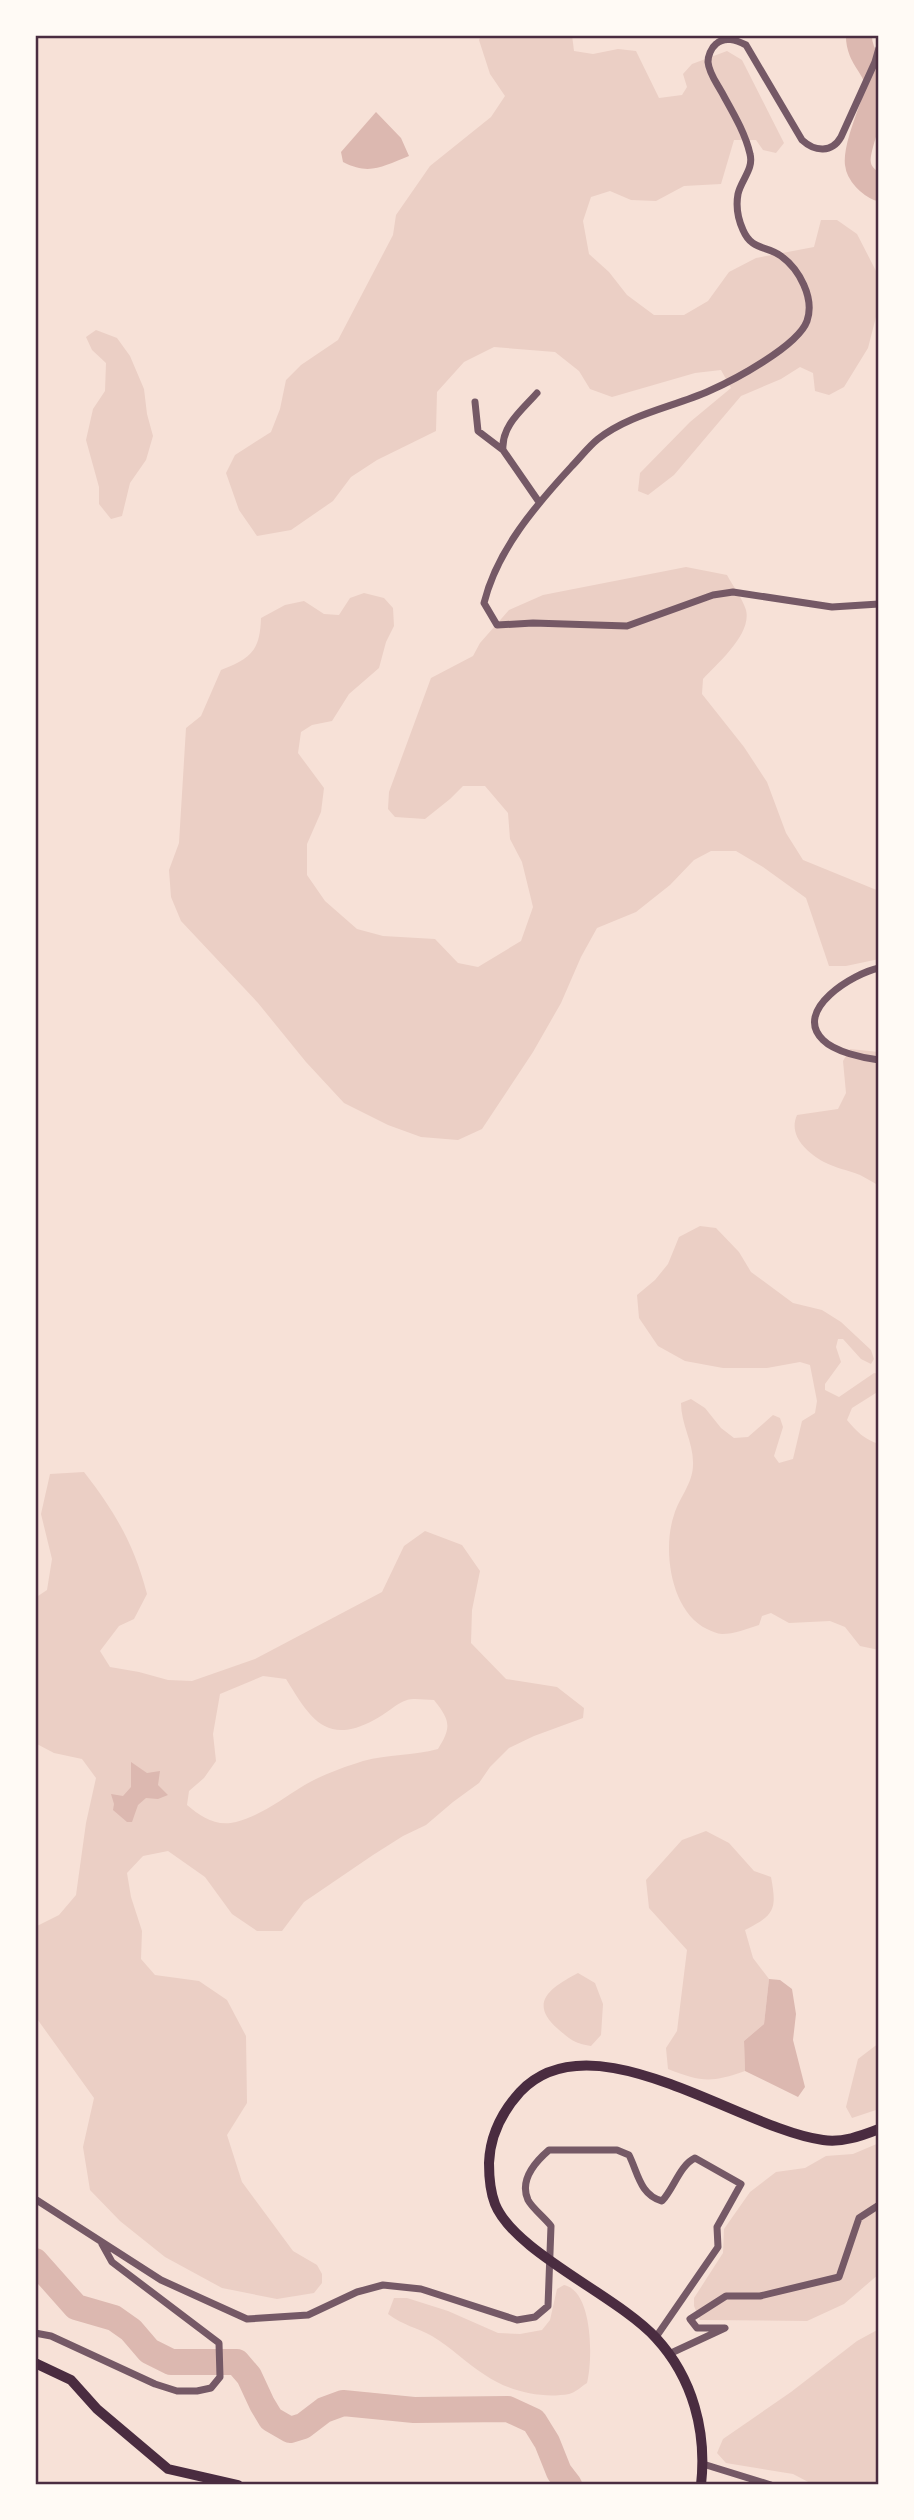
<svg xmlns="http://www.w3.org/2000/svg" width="914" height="2520" viewBox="0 0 914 2520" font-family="Manrope,sans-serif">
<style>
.green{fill:#ebcfc5;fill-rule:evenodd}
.water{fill:#dcb8b0}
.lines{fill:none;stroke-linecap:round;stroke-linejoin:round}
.river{stroke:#dcb8b0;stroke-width:26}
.minor{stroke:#755966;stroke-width:7}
.secondary{stroke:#4a2c40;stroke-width:10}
.neatline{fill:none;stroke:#4a2c40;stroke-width:2.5}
</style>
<rect width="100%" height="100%" fill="#f7e1d7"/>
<path class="green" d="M481,35H572L574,51L593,54L618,49L636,51L659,98L682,95L687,87L683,74L692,64L727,51L742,60L784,143L776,153L763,150L756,140H734L721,184L684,186L656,201L631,200L610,191L591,197L583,221L589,254L609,272L627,295L654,315H684L708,301L729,272L756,258L814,247L821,220H837L857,234L876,271L877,313L868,348L844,387L829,395L815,391L813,373L800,367L781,379L741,396L674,475L648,495L638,491L640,473L690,422L731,388L721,370L695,373L612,397L590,389L579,371L555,352L494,347L464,362L437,392L436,431L377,460L351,477L333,501L291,530L257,536L239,510L226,473L235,455L271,432L280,409L286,380L301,365L338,340L393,235L396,215L430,166L491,117L505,96L490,74L479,40Z
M96,330L117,338L130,356L144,389L147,414L153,436L146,460L130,483L122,516L111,519L99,504V487L86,440L93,409L105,391L106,363L92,350L86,337Z
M686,567L727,575C733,586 742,598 746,610C752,634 718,663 703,679L702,694L744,747L767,782L786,833L803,860L879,891V959L846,966H829L806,898L763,867L736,851H711L694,860L670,885L636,912L597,928L581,957L561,1003L533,1052L482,1129L458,1140L421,1137L388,1125L344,1103L306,1062L258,1003L181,921L171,897L169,870L179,843L186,728L201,716L221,670C251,658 260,651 261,618L285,605L304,601L324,614L339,615L350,598L364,593L384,598L393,608L394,626L386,642L379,668L349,694L332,721L312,725L301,732L298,753L324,788L321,812L307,844V875L325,901L357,929L383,936L435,939L458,963L478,967L521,941L533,907L522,862L510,839L508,813L485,786H463L450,799L425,819L395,817L388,809L389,792L431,678L473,656L480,643L509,610L543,595Z
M850,1049L879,1052V1186C873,1182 866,1178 860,1175C848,1170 835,1168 824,1162C806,1152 788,1135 797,1115L838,1109L846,1093L843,1061Z
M700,1226L716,1228L739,1252L751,1272L793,1303L822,1310L841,1322L871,1350L874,1359L871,1364L861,1359L843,1339H838L836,1347L841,1362L825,1384V1390L839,1397L874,1373L879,1374V1391L852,1408L847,1420C856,1431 865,1440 879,1444V1650L860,1646L845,1627L830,1621L789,1623L771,1613L762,1616L759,1625C747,1629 734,1634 722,1634C717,1634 712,1631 707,1629C671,1612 662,1550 674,1515C679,1498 693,1483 693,1465C694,1443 681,1425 681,1403L691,1399L705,1408L721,1428L734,1438L748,1437L773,1415L780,1418L783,1427L774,1456L779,1463L793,1459L802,1421L815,1413L817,1401L810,1365L800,1362L767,1368H723L685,1361L658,1346L639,1318L637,1295L655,1280L668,1264L679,1237Z
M84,1472C115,1512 134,1544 147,1594L134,1619L119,1626L100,1651L110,1667L139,1672L168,1680L192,1681L255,1659L382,1592L404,1546L425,1531L462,1545L480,1571L472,1610L471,1643L506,1679L557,1687L584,1708L583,1718L534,1736L509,1748L490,1767L479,1783L453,1802L426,1825L403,1836L373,1855L304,1902L282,1931H257L232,1914L205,1877L168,1851L143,1856L127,1873L131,1897L142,1931L141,1959L155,1975L199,1981L227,2000L246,2036L247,2103L227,2135L242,2182L293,2251L317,2265L322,2274V2283L314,2293L277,2299L222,2288L165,2257L120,2221L90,2190L83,2147L94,2098L35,2016V1927L59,1915L76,1895L86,1823L96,1778L82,1759L54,1753L35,1743V1598L47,1590L52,1559L41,1514L50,1474ZM263,1676L286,1679C310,1718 326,1746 374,1720C385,1715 395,1704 407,1700C414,1698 426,1700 434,1700C450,1720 452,1727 438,1749C413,1756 388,1754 363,1761C344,1767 319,1776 303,1786C282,1799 260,1816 236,1822C216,1827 201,1817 187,1805L189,1791L204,1778L216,1761L213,1734L220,1694Z
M706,1831L729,1843L754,1871L771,1877C777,1909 775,1915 745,1930L753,1958L769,1979L764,2024L744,2041L745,2071C711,2083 701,2082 668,2069L666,2048L677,2031L687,1950L649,1908L646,1880L682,1840Z
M578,1973L595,1983L603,2004L601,2035L591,2046C574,2043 571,2040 558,2029C527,2002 552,1987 578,1973Z
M879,2043V2109L852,2118L846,2107L858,2059Z
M879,2143V2274L844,2304L807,2321L700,2320L694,2306V2298L723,2253L724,2229L750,2192L776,2172L805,2168L826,2156L853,2154Z
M564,2285C593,2291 593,2359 587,2383C582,2386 575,2393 569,2394C541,2399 508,2391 485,2375C467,2364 451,2347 432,2336C416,2327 404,2326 388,2314L394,2298H407L448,2311L498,2333L520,2334L542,2330L550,2320L557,2289Z
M879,2329V2485H814L793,2474L726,2463L717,2453L723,2439L791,2392L857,2341Z"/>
<path class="water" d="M376,112L401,138L409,156C383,166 370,176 343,162L341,152Z
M131,1762L147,1773L160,1771L158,1785L168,1795L158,1799L146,1798L138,1805L132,1822H127L113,1810L114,1804L111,1794L123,1796L131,1787Z
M769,1979L780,1980L792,1989L796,2014L793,2040L805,2087L798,2097L745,2071L744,2041L764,2024Z"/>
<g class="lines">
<path class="river" d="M859,35C858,58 878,68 879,88
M879,89C874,105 855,149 858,164C859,174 870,184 879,188
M35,2261L76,2307L114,2318L131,2330L149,2351L171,2362H237L249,2376L262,2404L271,2419L290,2430L303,2426L324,2410L343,2403L414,2410L508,2409L534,2421L547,2442L559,2472L569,2485"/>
<path class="minor" d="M879,48L875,62L841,137C832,153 815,152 802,140L746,45C736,40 725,36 716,44C711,48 708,56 708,62C709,73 716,82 721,91C732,111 745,132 750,154C754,169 741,180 738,194C736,205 738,219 743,230C752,251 766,245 781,256C799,269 815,298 807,321C798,346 734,380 709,391C673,407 630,414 598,439C588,447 580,458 572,466C536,505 497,550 484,603L497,625L533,623L627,626L713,595L733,592L832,607L879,604
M537,393C522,410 501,426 503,450L539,502
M475,402L478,431L503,450
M879,968C854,973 792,1010 823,1040C835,1052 863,1058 879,1060
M35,2199L161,2280L247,2319L308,2315L357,2292L383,2285L421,2289L517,2320L535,2317L548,2306L551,2226C545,2218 532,2208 528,2200C519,2180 535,2162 549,2150H617L629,2155C638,2173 640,2195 662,2201C674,2188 680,2165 695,2158L741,2184L717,2227L718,2247L656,2337
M35,2333L51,2336L155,2384L177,2391H197L211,2388L220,2377L219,2343L112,2262L102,2244
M669,2354L725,2328H697L690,2319L726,2296H760L839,2277L859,2218L879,2205
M703,2464L771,2485"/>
<path class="secondary" d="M35,2363L71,2380L97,2409L168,2469L238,2485
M701,2485C707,2432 693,2378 656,2338C618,2296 514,2252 495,2204C490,2191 489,2177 489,2163C490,2135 502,2112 520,2092C592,2015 740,2129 823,2140C842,2143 861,2136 879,2129"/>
</g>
<rect width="914" height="2520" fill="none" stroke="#fffaf5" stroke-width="74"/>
<rect x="37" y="37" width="840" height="2446" class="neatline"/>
</svg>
